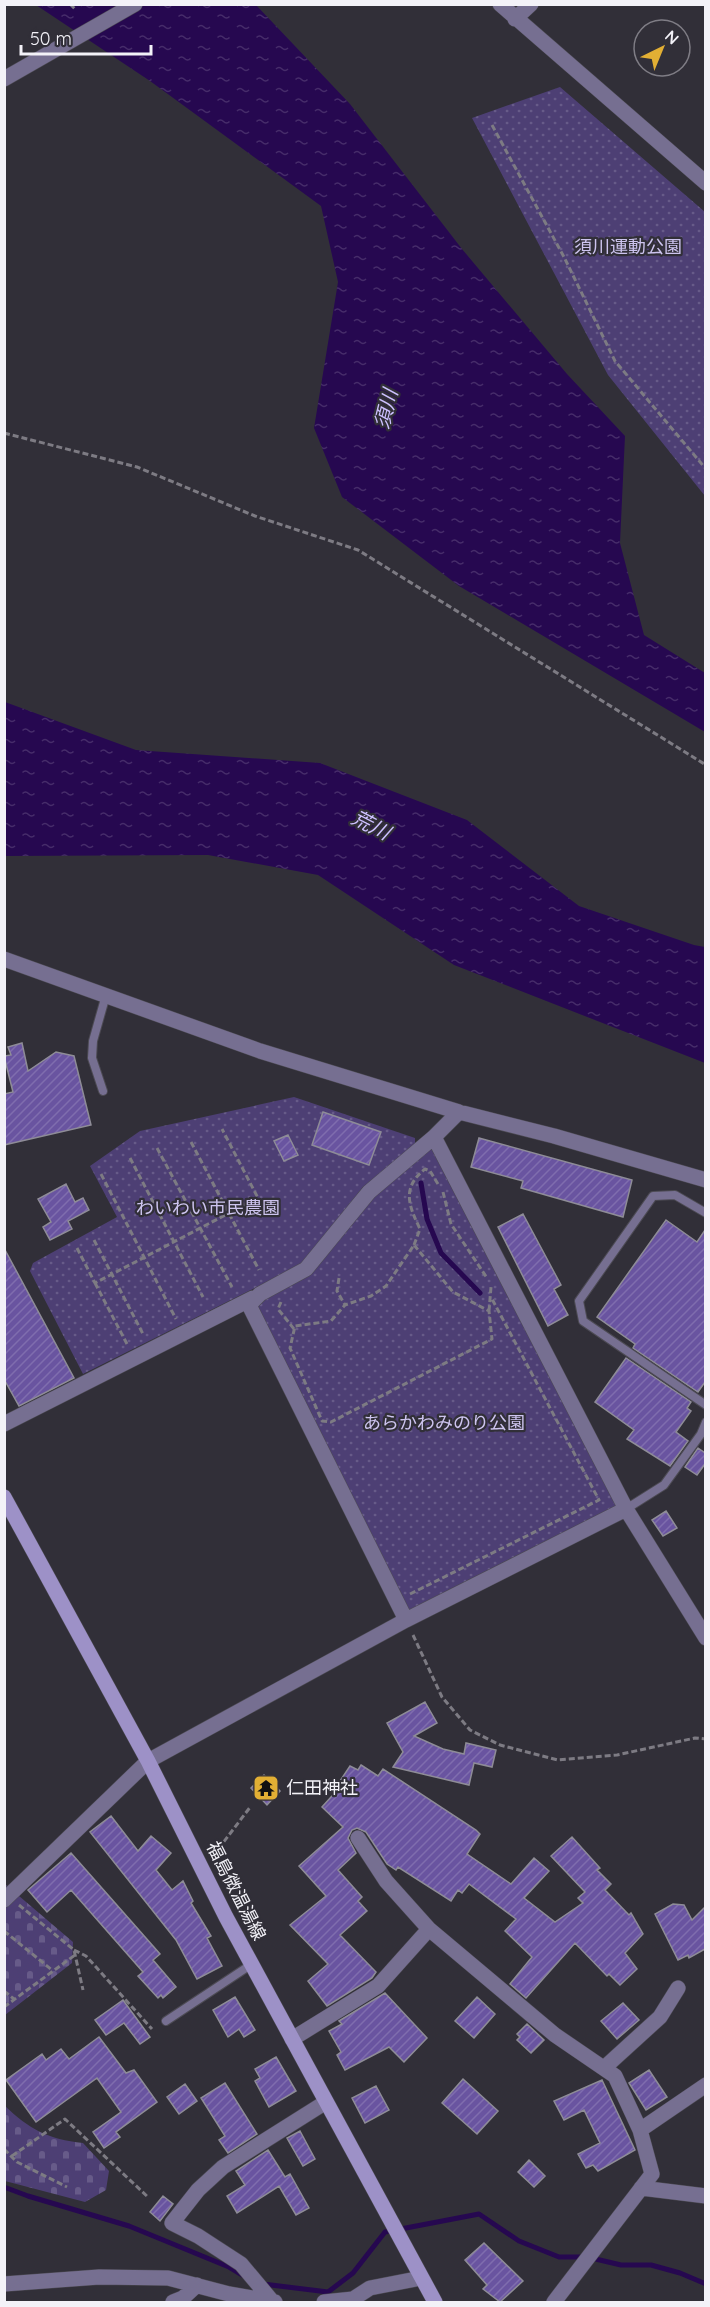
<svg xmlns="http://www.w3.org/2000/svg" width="710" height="2307" viewBox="0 0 710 2307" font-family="Quicksand,'Noto Sans JP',sans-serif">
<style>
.green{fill:url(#green-dots)}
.cemetery{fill:url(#cemetery-stones)}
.water{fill:url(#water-ripples)}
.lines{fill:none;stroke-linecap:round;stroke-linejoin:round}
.stream{stroke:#260850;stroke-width:5}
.building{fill:url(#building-hatch);stroke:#8e8c97;stroke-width:1.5}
.service-casing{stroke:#4c4a53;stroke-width:10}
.minor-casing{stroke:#4c4a53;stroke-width:16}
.secondary-casing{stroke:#4c4a53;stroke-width:16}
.path{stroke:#7d7b83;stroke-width:3;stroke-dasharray:6 3;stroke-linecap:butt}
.service{stroke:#766f91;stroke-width:8}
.minor{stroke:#766f91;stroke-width:15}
.secondary{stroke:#9d91c7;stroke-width:15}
.labels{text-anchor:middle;stroke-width:4.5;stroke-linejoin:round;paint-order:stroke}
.park-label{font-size:18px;fill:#cdc4ef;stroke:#312f38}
.poi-label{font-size:18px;fill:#f3f2f8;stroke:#312f38;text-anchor:start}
.street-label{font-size:18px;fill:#f3f2f8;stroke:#312f38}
.water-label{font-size:20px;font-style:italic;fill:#cdc0ff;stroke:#312f38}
</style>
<defs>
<pattern id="green-dots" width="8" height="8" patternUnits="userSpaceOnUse" patternTransform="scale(1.5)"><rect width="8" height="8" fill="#4d3f74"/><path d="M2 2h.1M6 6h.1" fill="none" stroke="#675b89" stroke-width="1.8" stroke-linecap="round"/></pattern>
<pattern id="cemetery-stones" width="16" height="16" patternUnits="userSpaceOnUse" patternTransform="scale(1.5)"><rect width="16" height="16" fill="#4d3f74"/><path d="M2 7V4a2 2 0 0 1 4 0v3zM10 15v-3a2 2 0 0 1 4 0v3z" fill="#675b89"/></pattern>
<pattern id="water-ripples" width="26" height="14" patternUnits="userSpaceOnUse" patternTransform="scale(1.5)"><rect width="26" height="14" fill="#260850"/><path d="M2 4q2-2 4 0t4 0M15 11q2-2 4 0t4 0" fill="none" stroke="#462c6a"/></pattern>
<pattern id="building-hatch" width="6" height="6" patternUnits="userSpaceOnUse" patternTransform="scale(1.5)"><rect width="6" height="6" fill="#6954a0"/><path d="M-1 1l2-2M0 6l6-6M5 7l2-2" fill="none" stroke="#7f6dae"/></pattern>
</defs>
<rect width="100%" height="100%" fill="#312f38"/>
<path class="green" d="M560,87L705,212V496L608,375L472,118Z
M294,1097L415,1138V1145L363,1187L303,1264L83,1374L30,1271L33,1263L117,1217L90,1166L140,1131Z
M431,1144L621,1507L409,1614L254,1306L313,1271L369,1198Z"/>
<path class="cemetery" d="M5,1884L73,1942L72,1963L5,2015Z
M4,2105C30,2130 48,2139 83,2143L109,2171L106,2190L85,2202L5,2181Z"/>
<path class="water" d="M36,5H256L350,104L462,249L567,374L625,436L620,543L644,635L705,673V732L459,586L342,497L314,428L338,282L321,206L150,81Z
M5,702L136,750L320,763L467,820L579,906L694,945L705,947V1063L454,965L318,875L208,855L5,856Z"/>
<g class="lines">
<path class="stream" d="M421,1183L427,1219L441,1253L480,1293
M4,2187L28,2196L129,2226L229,2267L244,2276
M263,2284L328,2292L353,2273L385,2232L479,2214L519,2241L559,2257H587L621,2265H651L680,2273L706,2284"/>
</g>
<path class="building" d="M22,1043L28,1071L56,1052L74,1056L91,1125L4,1145V1094L13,1092L4,1056L11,1055L8,1047Z
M323,1112L381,1132L369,1165L312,1145Z
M288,1135L298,1155L284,1161L274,1141Z
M479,1138L632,1180L623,1217L521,1188L523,1181L471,1167Z
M66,1184L75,1202L83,1198L89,1210L68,1221L72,1229L50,1240L43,1227L51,1222L38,1199Z
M523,1214L561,1285L554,1289L568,1315L548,1326L498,1227Z
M666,1220L697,1242L705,1230V1382L698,1392L633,1348L635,1344L597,1317Z
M4,1248L74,1378L19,1406L4,1379Z
M626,1358L691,1402L687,1408L691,1411L676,1432L688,1441L670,1466L627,1439L634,1430L595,1402Z
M698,1448L705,1453V1464L697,1475L685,1467Z
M666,1511L677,1528L663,1536L652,1520Z
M425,1702L437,1723L414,1736L443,1749L464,1754L466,1743L496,1750L492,1767L474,1763L469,1785L393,1767L403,1752L387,1723Z
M361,1765L378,1776L383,1769L476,1830L480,1834L467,1854L511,1884L534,1858L549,1871L524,1898L555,1922L583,1903L578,1898L585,1892L551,1856L572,1837L600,1868L597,1870L611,1884L605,1890L629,1915L631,1913L643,1934L625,1953L637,1969L620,1985L609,1974L607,1976L575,1943L526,1998L510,1984L532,1957L505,1931L516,1919L469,1884L462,1893L458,1890L451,1901L398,1867L396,1870L387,1864L366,1832L357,1828L352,1830L348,1838L356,1853L338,1870L362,1897L358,1901L367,1911L340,1935L376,1972L372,1978L327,2006L308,1981L328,1964L290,1925L326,1896L299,1866L343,1827L322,1807L341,1786L338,1784L350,1766L358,1770Z
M264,1775L280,1791L267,1805L251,1788Z
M111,1816L138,1851L151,1836L171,1853L156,1870L172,1890L183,1881L193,1901L191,1903L211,1936L207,1938L222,1966L197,1979L176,1940L90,1832Z
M71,1853L160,1954L153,1960L176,1987L163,1998L161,1995L158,1998L138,1976L143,1972L71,1890L47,1912L28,1890Z
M673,1904L684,1905L692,1920L705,1907V1949L689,1958L688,1955L678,1960L655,1914Z
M385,1993L427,2038L404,2062L389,2047L345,2070L337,2055L341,2052L329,2031L342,2024L339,2021Z
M235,1997L255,2030L244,2037L239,2029L228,2037L213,2010Z
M477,1997L495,2014L474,2038L455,2021Z
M123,2000L150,2037L140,2044L124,2023L106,2035L95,2020Z
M623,2003L639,2020L617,2039L601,2021Z
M527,2024L544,2040L531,2053L517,2040L520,2037L517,2034Z
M99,2037L126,2073L134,2070L157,2102L116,2132L120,2137L104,2148L93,2132L121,2112L97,2078L36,2122L6,2080L42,2054L46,2060L61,2049L69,2059Z
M276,2057L296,2091L269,2107L255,2081L260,2078L255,2069Z
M649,2070L667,2097L646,2110L629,2083Z
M463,2079L498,2111L477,2134L442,2103Z
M602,2080L635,2150L598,2171L593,2165L586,2168L578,2154L600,2143L584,2110L564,2120L554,2101Z
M225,2083L257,2134L228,2153L219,2140L225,2136L201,2098Z
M185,2084L197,2101L179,2114L167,2097Z
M376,2086L389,2110L365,2123L352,2098Z
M300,2131L315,2159L303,2166L287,2138Z
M268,2150L285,2177L290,2174L309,2208L296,2215L279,2186L237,2213L227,2196L245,2185L236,2171Z
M529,2160L545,2176L534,2187L518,2172Z
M163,2196L173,2204L160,2221L150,2212Z
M484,2243L523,2281L500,2302L483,2289L487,2285L465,2260Z"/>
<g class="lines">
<g class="service-casing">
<path id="service" d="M103,1091L92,1058L93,1041L106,995
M706,1213L675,1195L653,1196L579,1301L583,1321L706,1405
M626,1509L664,1485L701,1434L706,1422
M166,2021L252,1964"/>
</g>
<g class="minor-casing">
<path id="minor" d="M500,4L706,183
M515,19L531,4
M4,79L135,4
M4,959L260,1051L459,1112L554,1136L706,1180
M4,1424L253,1298
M626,1509L706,1638
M406,1620L249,1305L260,1294L306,1269L369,1192L434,1137
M358,1838L386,1881L429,1929L555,2035L615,2076L640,2130L652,2174L554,2302
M4,1900L148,1761L406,1620L626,1509L434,1137L459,1112
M292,2039L378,1986L429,1929
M604,2068L660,2017L678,1988
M640,2130L706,2085
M641,2188L706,2196
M4,2284L99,2277L168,2278L229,2294L275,2302
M272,2301L241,2264L198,2236L172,2223L198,2190L223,2167L326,2102
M173,2302L183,2298L197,2285
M324,2302L353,2299L370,2288L421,2278"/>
</g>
<g class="secondary-casing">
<path id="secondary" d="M4,1497L148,1761L226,1917L435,2302"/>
</g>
<path class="path" d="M70,4L76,10
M492,125L564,257L615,361L706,469
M4,433L137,467L255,516L358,550L706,765
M191,1142L259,1270
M157,1148L232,1287
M130,1158L203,1297
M101,1174L176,1319
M443,1192L451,1224L487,1278
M94,1240L143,1334
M414,1245L453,1292L489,1311L492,1339L331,1422L322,1421L290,1348L295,1326L331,1321L345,1305L371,1296L386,1286Z
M414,1245L420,1229C409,1206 401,1188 425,1169L430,1171L438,1184
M77,1248L95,1283L258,1198L222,1129
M339,1278L337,1291L345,1305
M95,1283L127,1344
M281,1302L278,1309L294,1329
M489,1311L491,1287
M410,1594L599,1500L491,1297
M413,1635L442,1697L470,1730L500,1745L558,1760L617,1755L695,1738L706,1739
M213,1856L251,1806
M19,1905L74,1950L83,1990
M4,1931L52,1970
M74,1950L86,1956L152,2029
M4,1991L14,1999
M4,2007L75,1955
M4,2149L17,2162L67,2187
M12,2156L65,2119L149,2198"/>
<use href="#service" class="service"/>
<use href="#minor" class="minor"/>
<use href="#secondary" class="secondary"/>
</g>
<defs>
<g id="temple-square" transform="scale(1.35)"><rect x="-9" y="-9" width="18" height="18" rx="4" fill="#e2af34" stroke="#312f38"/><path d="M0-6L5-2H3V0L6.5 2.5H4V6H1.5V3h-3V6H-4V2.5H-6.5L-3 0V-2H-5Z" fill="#111"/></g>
</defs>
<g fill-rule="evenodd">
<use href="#temple-square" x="266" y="1788"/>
</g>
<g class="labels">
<g class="park-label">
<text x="628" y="253">須川運動公園</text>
<text x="208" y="1214">わいわい市民農園</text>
<text x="444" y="1429">あらかわみのり公園</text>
</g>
<g class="poi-label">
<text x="286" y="1794">仁田神社</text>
</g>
<g class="street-label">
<text transform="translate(236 1891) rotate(63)" y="6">福島微温湯線</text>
</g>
<g class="water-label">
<text transform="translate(386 409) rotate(-76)" y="7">須川</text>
<text transform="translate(371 825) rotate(27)" y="7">荒川</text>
</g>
</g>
<rect width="710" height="2307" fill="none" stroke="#f3f2f8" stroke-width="12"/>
<g transform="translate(662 48) rotate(43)"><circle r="28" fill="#312f38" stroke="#7f7d85" stroke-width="1.5"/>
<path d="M0-4.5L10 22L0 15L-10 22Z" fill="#e2af34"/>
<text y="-9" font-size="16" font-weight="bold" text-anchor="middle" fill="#f3f2f8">N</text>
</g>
<path d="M21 45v9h130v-9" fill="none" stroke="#f3f2f8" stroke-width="3"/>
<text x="30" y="45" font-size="18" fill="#f3f2f8" stroke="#312f38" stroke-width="4.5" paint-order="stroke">50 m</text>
</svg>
